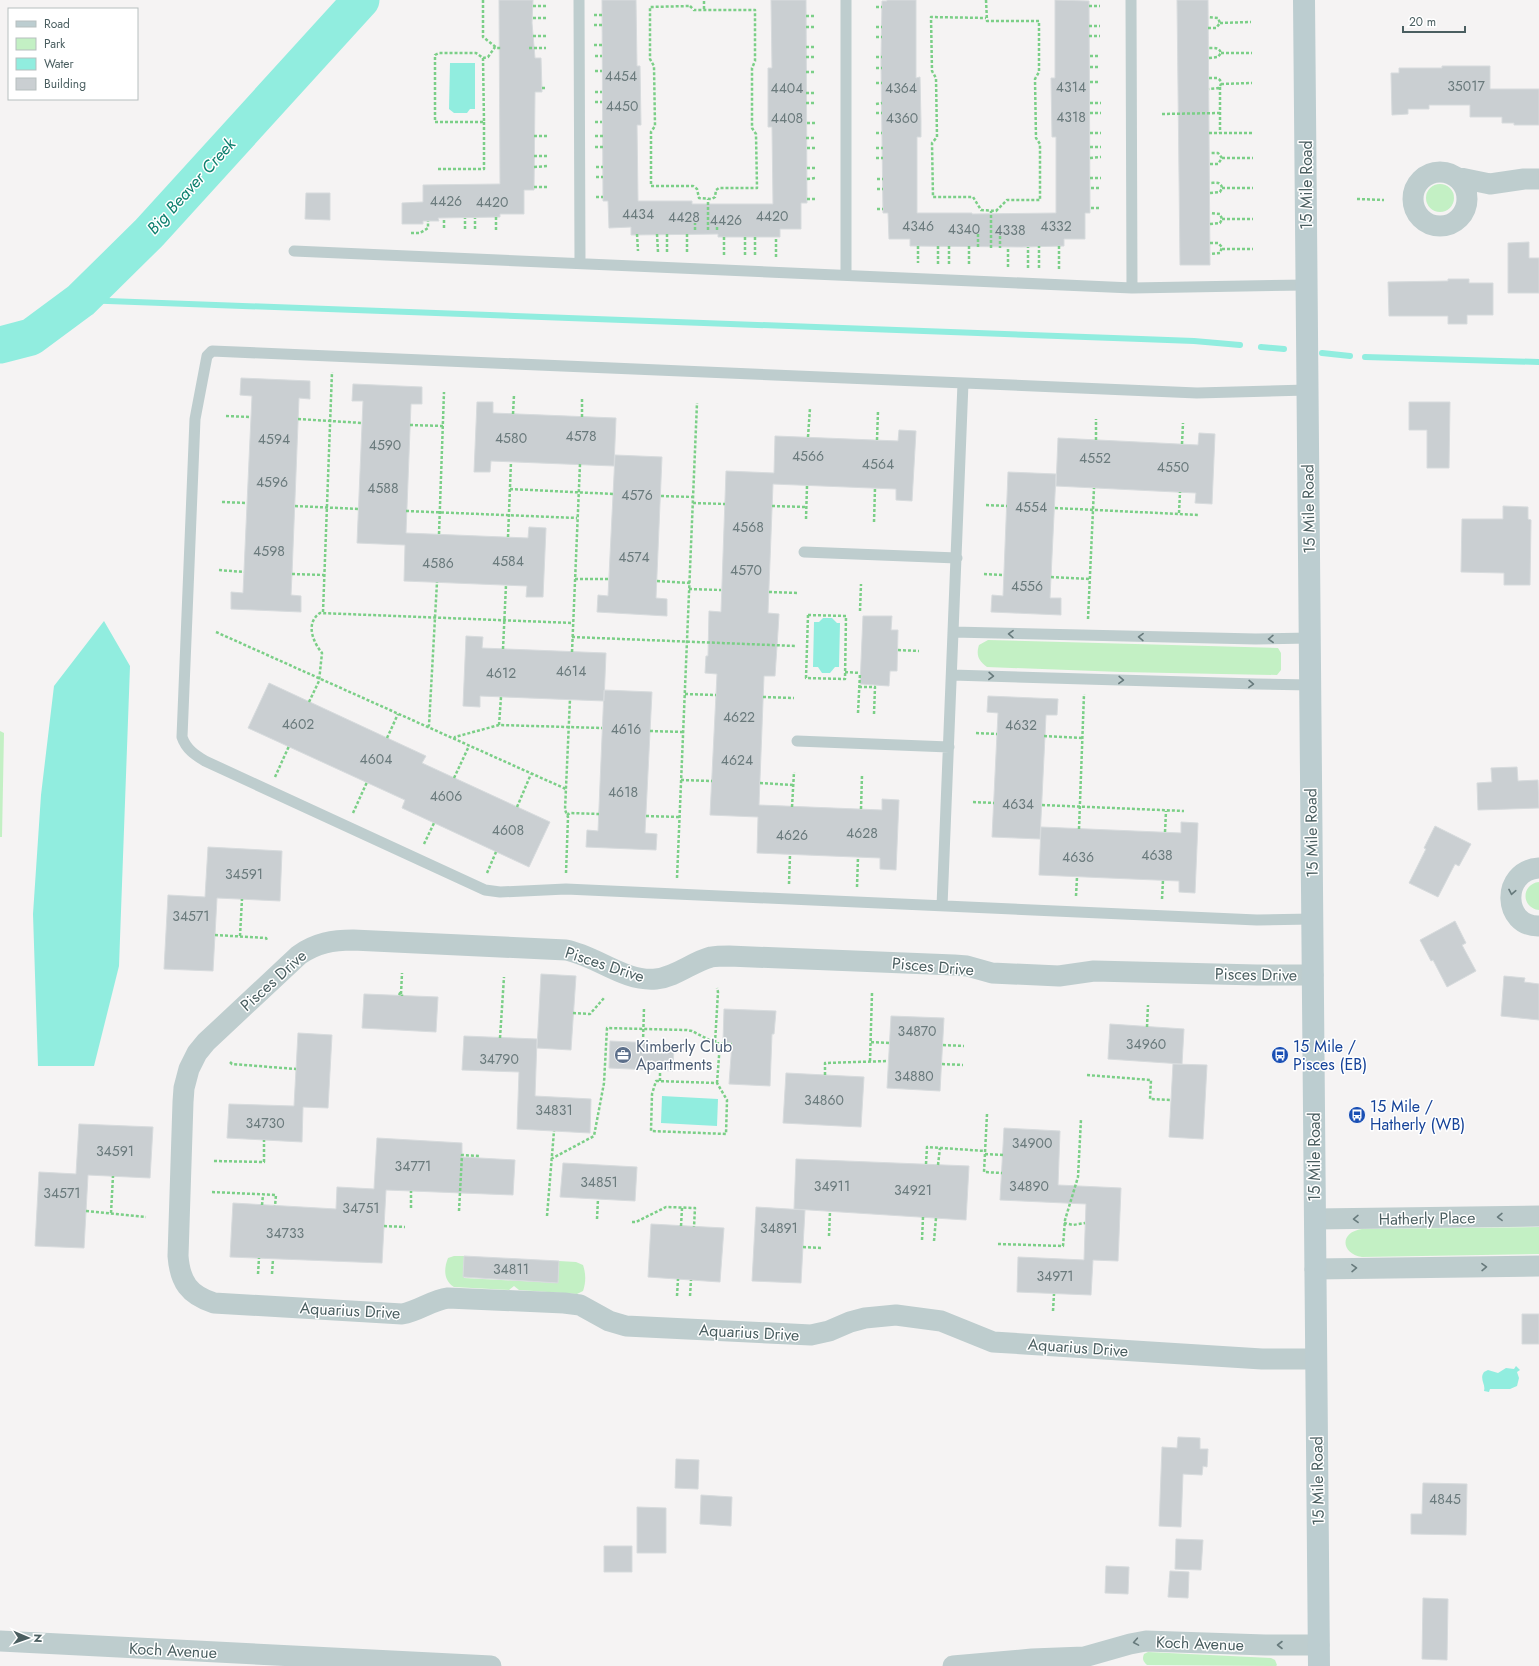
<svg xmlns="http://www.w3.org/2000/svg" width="1539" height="1666" viewBox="0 0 1539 1666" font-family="Jost,sans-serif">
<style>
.green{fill:#c3f0c4}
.water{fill:#91eddf}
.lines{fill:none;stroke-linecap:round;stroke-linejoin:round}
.stream{stroke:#91eddf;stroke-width:6}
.river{stroke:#91eddf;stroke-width:37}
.building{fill:#cacfd2;stroke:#d7dbdd}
.path{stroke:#7bcf87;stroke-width:2.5;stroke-dasharray:3 2;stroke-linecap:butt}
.service{stroke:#becdce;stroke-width:11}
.minor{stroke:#becdce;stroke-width:21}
.secondary{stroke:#bccdd0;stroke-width:22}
.oneway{stroke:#677a7c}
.labels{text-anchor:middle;stroke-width:3;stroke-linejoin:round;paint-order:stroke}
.number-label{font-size:14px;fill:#6a7a7c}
.street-label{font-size:16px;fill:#4a5e60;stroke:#fff}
.service-label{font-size:16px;fill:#4e5e75;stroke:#fff;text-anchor:start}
.transit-label{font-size:16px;fill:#164399;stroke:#fff;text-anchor:start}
.water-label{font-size:17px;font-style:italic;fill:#0e806f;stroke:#fff}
</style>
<rect width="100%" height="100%" fill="#f5f3f3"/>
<path class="green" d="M1426 198a14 14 0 1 1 28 0a14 14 0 1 1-28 0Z
M988,640L1278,648L1281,653V670L1277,675L1121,672L987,667C978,660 976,655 979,645Z
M0,731L4,733L2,837H0Z
M1539,882V910C1521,908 1521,884 1539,882Z
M1539,1227V1254L1362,1257C1340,1253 1340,1232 1362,1229Z
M454,1256H464V1278L558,1283L559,1261L576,1262L583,1265C586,1274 586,1282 583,1291L577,1294L519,1290L514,1286L509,1290L454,1287C443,1280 444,1268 448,1258Z
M1148,1652L1271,1658L1275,1660L1277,1665L1276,1666L1147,1665C1143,1661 1142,1659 1144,1654Z"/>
<path class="water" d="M450,63H475V109H470L467,113H454L449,109Z
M823,618H832L837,623H840L839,667H835L830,673H822L818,667H813L814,622H819Z
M104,621L130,666L119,966L94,1066H38L33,914L41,795L54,686Z
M662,1096L718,1099L717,1126L661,1123Z
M1516,1366L1520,1370L1517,1372L1519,1378L1517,1386L1510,1389H1490L1489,1392L1484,1391C1486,1384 1479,1379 1484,1372L1488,1370L1498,1373L1506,1368L1514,1369Z"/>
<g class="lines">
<path class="stream" d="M81,300L1141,339L1194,341L1240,345
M1261,347L1284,349
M1322,353L1350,356
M1365,357L1539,362"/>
<path class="river" d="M0,345L31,337L81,300L149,233L361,0"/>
</g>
<path class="building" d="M499,0H533L532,23L535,58H541L542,92H535L534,190H524V214H500V217L438,218L439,221H423V224H402V203L423,202V185L500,184Z
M602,0H636L637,66H640L641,125H637L638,201H692V204H773L772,127H768V68H772L771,0H806L807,203H801V229H780V237H718V234L631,235V227L609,228L608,201H603Z
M887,0H916V78L920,77L921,122V137H917V213H972V214L1056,213V137H1052L1051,78H1055V0L1089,1L1090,213H1085V239H1064V246L1021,247L910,246V239H889L888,213H883L881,62L882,1H887Z
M1177,0H1208L1210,265H1180Z
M1442,66H1490V89H1539V125H1514V123H1502V117H1470V105H1429V109H1408V114L1392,115L1391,73H1399V68H1442Z
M306,193H330V220L305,219Z
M1529,242V258H1539V293H1508V243Z
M1448,279H1469V283H1493V315H1467V324H1448V316H1389L1388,282L1448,281Z
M241,378L310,381V399L299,398L292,574L291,595L301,596V612L231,609V592L243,593L249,460L252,396L240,395Z
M353,384L422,387V404H411L406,533L528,538L529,527L546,528L543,597H526L527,586L404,581L405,545L357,543L363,401H352Z
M477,402H493V413L616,418L614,466L491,461L490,472H474Z
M1409,402H1450L1449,468H1427V430H1409Z
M899,430L916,431L912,501L896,500V489L773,484L768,613L779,614L778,631L775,676H764L759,805L882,810V799L899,800L896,870L880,869V858L757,853L758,817L710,815L717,674L705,673L706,656H708L709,611L721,612L726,471L774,473L775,436L898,441Z
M1199,433L1215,434L1212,504L1195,503L1196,493L1056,486L1058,438L1198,445Z
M615,455L662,457L656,598L667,599V616L597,612L598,595L608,596Z
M1008,472L1056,474L1050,598H1061V615L991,612L992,595L1003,596Z
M1503,506L1528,507V519L1531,520L1530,585H1504V573L1461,572L1462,519H1503Z
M863,616H892L891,630H898L897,671H890L889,686L860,684Z
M466,636L483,637L482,648L606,653L604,701L480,696V707L463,706Z
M269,683L426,756L422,763L550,822L529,867L402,808L405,800L248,728Z
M604,690L652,692L645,833L657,834L656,850L586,847L587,830L598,831Z
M988,696L1058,699L1057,715H1046L1040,839L992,837L998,713L987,712Z
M1517,767L1518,781L1538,780L1539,808L1478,810L1477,783L1492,782L1491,768Z
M1181,822L1198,823L1195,893L1179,892V881L1039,875L1041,827L1181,833Z
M1435,826L1471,844L1459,866L1455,864L1438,897L1409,883L1426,849L1424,848Z
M208,847L282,851L280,901L217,898L213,971L164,969L168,895L205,897Z
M1455,921L1466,943L1462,945L1476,971L1447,987L1433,960L1431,961L1420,940Z
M541,974L576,976L571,1050L537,1048Z
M1504,976L1525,978L1524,982L1539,984V1020L1501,1016Z
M364,994L438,997L436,1032L362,1028Z
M724,1009L776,1011L774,1034H772L770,1086L729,1084L732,1043L723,1042Z
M891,1016L944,1018L940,1091L887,1088Z
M1110,1024L1184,1029L1182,1064L1108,1059Z
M298,1033L332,1035L328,1108L303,1107L302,1142L227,1138L229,1104L294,1106Z
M464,1036L537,1039L535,1096L591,1099L590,1133L517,1129L519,1072L462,1070Z
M610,1041L674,1044L673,1071L609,1068Z
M1173,1064L1207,1065L1203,1139L1169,1137Z
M786,1073L864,1077L861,1127L783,1123Z
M79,1124L153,1127L150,1178L88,1175L84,1248L35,1246L39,1172L76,1174Z
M1004,1128L1060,1131L1058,1185L1121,1188L1118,1261L1093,1260L1091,1295L1017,1292L1018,1257L1084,1260L1086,1204L1000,1200Z
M377,1138L462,1143V1157L515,1160L513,1195L386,1190L382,1263L230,1257L233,1203L336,1209L337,1187L374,1189Z
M796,1159L969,1166L966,1220L794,1209Z
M563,1163L637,1167L635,1201L560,1197Z
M756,1207L805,1210L801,1283L752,1281Z
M651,1224L724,1228L720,1282L648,1277Z
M464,1256L559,1261L558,1283L463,1277Z
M1522,1314H1539V1344H1522Z
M1178,1437L1200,1438V1449H1208L1207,1467L1203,1466L1202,1475L1183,1474L1181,1527L1159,1526L1162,1447L1177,1448Z
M676,1459L699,1460L698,1489L675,1488Z
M1423,1483L1467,1484L1466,1535L1411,1534V1514H1422Z
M701,1495L732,1497L731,1526L700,1524Z
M637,1507L666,1508V1553H637Z
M1176,1539L1203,1540L1201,1570L1175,1569Z
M604,1546H632V1572H604Z
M1106,1566L1129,1567L1128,1594L1105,1593Z
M1170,1571L1189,1572L1188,1598L1168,1597Z
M1423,1598L1448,1599L1447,1660L1422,1659Z"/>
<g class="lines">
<path class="path" d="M483,0V37L497,48H501
M986,0L987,21H1039V72L1035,79L1036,138L1040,144V200H1007L996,211L981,210L973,197H933L932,143L937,137L936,78L932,71L931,17L986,18
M533,6H546
M690,6L694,10H755V61L752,68V128L756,134L757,188H719L716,190L715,197L712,199L699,198L697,189L693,186H651V132L655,126L654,66L650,59V7Z
M1089,6H1100
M876,7H882
M704,9V0
M594,15H602
M806,16H814
M533,18H546
M1220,23L1251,22
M594,25H602
M1089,26H1100
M806,27H814
M876,27H882
M1208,28H1216L1220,23L1218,18L1208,17
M533,36H547
M1089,36H1100
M876,37H882
M594,45H602
M806,47H814
M529,48H546
M1221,53H1252
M595,56H602
M1090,56H1100
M806,57H815
M876,57H882
M483,58L484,122H435V55L439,53H476L483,58L488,57L495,47
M1209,58L1218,57L1221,53C1219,47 1214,48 1209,48
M1090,67H1100
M876,68H882
M595,71H602
M806,72H815
M1209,78H1217L1220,80L1221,84L1219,88L1209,89
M1090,82H1100
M876,83H882
M1221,84L1252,83
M1220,87V133
M542,88H547
M595,92H602
M806,93H815
M595,102H602
M806,103H815
M1090,103H1101
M876,104L882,103
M876,113H882
M1090,113H1101
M1162,114L1220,113
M595,122H602
M807,123H815
M876,133H882
M1090,133H1101
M1209,133H1252
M534,136H548
M595,136H603
M806,138H815
M595,147H603
M1090,147H1101
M807,148H815
M876,148H883
M534,156H548
M876,158H883
M1090,158L1101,157
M1222,158H1253
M1210,164H1218L1222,158L1218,153H1210
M534,167L548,166
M596,167H603
M807,168H816
M438,169H484V122
M596,177H603
M1090,178H1101
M807,179L816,178
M877,179H883
M534,187H548
M1091,188H1101
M1222,188H1253
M877,189H883
M1210,193L1220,192L1222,188C1221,181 1215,183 1210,183
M596,197H603
M807,199H816
M1357,199L1384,200
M1091,208H1101
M877,209H883
M496,217V230
M1222,219H1253
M1210,224L1220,223L1222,219L1220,214L1210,213
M444,228V218
M465,229V218
M475,229V218
M695,230V223
M708,230V199
M717,230V225
M411,233H420L428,228V221
M637,234L638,251
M657,234L658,252
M667,234V252
M687,234V253
M978,234V248
M1000,236V248
M745,237V255
M755,237V256
M1210,243H1218L1222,247L1220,253L1210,254
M918,246V263
M938,246V264
M949,246V264
M969,246V265
M991,248V211
M1222,249H1253
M724,255V237
M776,257V237
M1008,267V247
M1028,268V247
M1039,268V246
M1059,269V246
M513,414L514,395
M226,416L250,417
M582,417V398
M298,419L362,423
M410,425L443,426
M808,437L810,408
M877,440L878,411
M1096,440V419
M1182,444L1183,423
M510,489L613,494
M661,496L693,497
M222,502L247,503
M693,503L725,504
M986,505L1007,506
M295,506L359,509
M772,506L806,507
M1055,508L1199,515
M406,511L577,518
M1179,513L1180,492
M806,519L807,486
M874,522L875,488
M439,534L444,392
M508,537L511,462
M219,570L244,572
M292,574L324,575
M984,574L1004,575
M1051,577L1090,579
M575,579H609
M657,581L690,583
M689,589L721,590
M769,592L798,593
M860,611L861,584
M323,612L332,372
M808,615L846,616L845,679L806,678Z
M1088,619L1094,488
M216,632L566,789
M572,637L796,646
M503,649L506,585
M898,650L919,651
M572,652L580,464
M845,672L860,673
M859,687H875L874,714
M685,694L716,695
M763,697L794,698
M309,702L319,681L322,653C313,642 305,623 320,613L573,623
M858,713L860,673
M499,725L501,697
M428,727L429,725L437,582
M650,731L683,732
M976,733L997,734
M1044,736L1082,738
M387,738L398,714
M454,739L455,737L499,725L602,728
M275,777L289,746
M454,778L469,746
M681,780L712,781
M760,783L793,785
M973,802L994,803
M1042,805L1184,811
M517,807L531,774
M792,807L794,772
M861,809L862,775
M353,813L367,782
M567,815L570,813L599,814
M646,816L680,817
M1079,829L1084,694
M1165,832L1166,811
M424,844L434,823
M487,873L496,852
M566,873L568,817L565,810L570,699
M677,878L697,403
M789,884L790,855
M857,887L858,857
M1076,896L1077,877
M1162,899L1163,880
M215,935L266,938L267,940
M240,936L242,899
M401,994L402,973
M399,995L400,993L402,994V996
M573,1013L590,1014L604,998
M1147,1027L1148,1005
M500,1038L504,977
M643,1042L644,1008
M871,1042L889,1043
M715,1043L718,992L717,988
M943,1045L964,1046
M870,1061L872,993
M230,1062L232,1064L296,1069
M942,1064L963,1065
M825,1075V1063L888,1061
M1087,1075L1151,1080L1150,1099L1171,1100
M656,1081L717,1083L727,1100L726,1134L651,1131L652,1094Z
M660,1081V1070
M717,1083L720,1043
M987,1114L984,1172L1002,1173
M985,1154L1003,1155
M551,1159L594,1136L604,1083L607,1028L687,1030L692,1031L715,1043L732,1044
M214,1161L264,1162V1140
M926,1164L927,1147L985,1151
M938,1165L940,1148
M212,1192L276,1195L275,1206
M262,1205L263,1195
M411,1208V1191
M86,1211L146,1217
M459,1211L462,1155L480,1156
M111,1213L113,1176
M547,1216L554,1131
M597,1219L598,1199
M632,1222H636L666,1207L695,1208L694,1227
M1064,1223L1073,1225L1085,1223
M384,1226L405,1227
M681,1226L682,1208
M829,1236L830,1211
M922,1240L923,1217
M934,1241L936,1218
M998,1244L1063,1246L1065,1220L1078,1177L1081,1119
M803,1247L823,1248
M258,1274L259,1258
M272,1274L273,1259
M677,1296L678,1279
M690,1296L691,1280
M1053,1311L1054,1294"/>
<path class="service" d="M579,0L580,263
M846,0V274
M1131,0L1132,288
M294,251L1132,288L1306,285
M1307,390L1197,393L212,351L207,356L195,419L182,737C186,749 195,755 205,761L485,890L500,892L566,889L1257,920L1312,919
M804,552L957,558
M953,632L1256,639L1310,638
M952,675L1256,684L1310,685
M797,741L949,747
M942,906L963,383"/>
<path class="minor" d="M1413 199a27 27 0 1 1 54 0a27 27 0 1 1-54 0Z
M1456,177L1490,184L1524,179H1539
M1539,868C1500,871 1503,927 1539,926
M1313,975H1257L1094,971L1059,976L992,973L967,966L954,965L729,956C723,956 717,956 711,957C692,962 676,977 656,979C624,982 597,956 566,950L353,940C333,940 316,943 299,955L206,1042L197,1053L189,1069L184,1088L183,1102L178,1256C180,1282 189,1295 214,1303L402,1314C419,1311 432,1300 448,1298L564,1303L580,1305L609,1321L626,1326L811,1335L829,1331L850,1322L865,1318L896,1315L941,1321L993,1342L1262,1359H1316
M1315,1219L1539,1216
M1315,1269L1539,1266
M0,1641L491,1666
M953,1666L1032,1659L1084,1657L1130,1644L1146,1641L1265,1645H1319"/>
<path class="secondary" d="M1304,0L1319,1666"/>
</g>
<defs><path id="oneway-chevron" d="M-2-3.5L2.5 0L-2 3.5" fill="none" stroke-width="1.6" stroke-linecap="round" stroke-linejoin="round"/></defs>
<g class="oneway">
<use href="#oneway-chevron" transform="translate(1011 634) rotate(-179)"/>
<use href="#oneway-chevron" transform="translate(1141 637) rotate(-179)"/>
<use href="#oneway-chevron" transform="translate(1271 639) rotate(179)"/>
<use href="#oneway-chevron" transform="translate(991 676) rotate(2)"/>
<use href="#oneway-chevron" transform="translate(1121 680) rotate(2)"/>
<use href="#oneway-chevron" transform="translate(1251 684) rotate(2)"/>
<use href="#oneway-chevron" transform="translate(1512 892) rotate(101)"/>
<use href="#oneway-chevron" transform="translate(1500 1217) rotate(179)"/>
<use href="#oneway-chevron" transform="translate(1356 1219) rotate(179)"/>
<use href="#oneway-chevron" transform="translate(1484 1267) rotate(-1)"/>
<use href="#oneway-chevron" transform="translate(1354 1268) rotate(-1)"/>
<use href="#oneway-chevron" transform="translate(1136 1642) rotate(170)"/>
<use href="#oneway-chevron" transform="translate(1280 1645) rotate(180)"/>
</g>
<defs>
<g id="office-disc" transform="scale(0.9)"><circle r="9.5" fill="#5c6f8a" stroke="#fff"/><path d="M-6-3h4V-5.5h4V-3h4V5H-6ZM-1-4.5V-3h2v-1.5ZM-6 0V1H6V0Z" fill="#fff"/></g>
<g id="bus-disc" transform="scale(0.9)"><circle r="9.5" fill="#1a4fb4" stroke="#fff"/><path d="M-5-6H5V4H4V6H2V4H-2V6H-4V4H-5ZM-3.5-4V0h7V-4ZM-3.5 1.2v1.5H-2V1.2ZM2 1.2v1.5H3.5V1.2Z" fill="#fff"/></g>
</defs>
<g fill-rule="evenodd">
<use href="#office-disc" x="623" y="1055"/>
<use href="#bus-disc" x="1280" y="1055"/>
<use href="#bus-disc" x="1357" y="1115"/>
</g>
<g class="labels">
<g class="number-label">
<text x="621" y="81">4454</text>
<text x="1466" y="91">35017</text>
<text x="1071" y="92">4314</text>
<text x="787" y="93">4404</text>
<text x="901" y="93">4364</text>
<text x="622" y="111">4450</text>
<text x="1071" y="122">4318</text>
<text x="787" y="123">4408</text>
<text x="902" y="123">4360</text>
<text x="446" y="206">4426</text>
<text x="492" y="207">4420</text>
<text x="638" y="219">4434</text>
<text x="772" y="221">4420</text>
<text x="684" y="222">4428</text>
<text x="726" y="225">4426</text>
<text x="918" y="231">4346</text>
<text x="1056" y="231">4332</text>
<text x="964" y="234">4340</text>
<text x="1010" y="235">4338</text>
<text x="581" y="441">4578</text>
<text x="511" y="443">4580</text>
<text x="274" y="444">4594</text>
<text x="385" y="450">4590</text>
<text x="808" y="461">4566</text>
<text x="1095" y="463">4552</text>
<text x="878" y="469">4564</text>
<text x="1173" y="472">4550</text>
<text x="272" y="487">4596</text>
<text x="383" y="493">4588</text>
<text x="637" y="500">4576</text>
<text x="1031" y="512">4554</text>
<text x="748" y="532">4568</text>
<text x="269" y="556">4598</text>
<text x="634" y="562">4574</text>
<text x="508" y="566">4584</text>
<text x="438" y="568">4586</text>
<text x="746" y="575">4570</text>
<text x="1027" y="591">4556</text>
<text x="571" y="676">4614</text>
<text x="501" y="678">4612</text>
<text x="739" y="722">4622</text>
<text x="298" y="729">4602</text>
<text x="1021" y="730">4632</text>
<text x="626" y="734">4616</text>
<text x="376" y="764">4604</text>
<text x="737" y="765">4624</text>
<text x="623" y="797">4618</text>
<text x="446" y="801">4606</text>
<text x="1018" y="809">4634</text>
<text x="508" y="835">4608</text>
<text x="862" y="838">4628</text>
<text x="792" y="840">4626</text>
<text x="1157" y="860">4638</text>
<text x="1078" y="862">4636</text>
<text x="244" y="879">34591</text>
<text x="191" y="921">34571</text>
<text x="917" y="1036">34870</text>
<text x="1146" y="1049">34960</text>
<text x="499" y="1064">34790</text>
<text x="914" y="1081">34880</text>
<text x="824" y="1105">34860</text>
<text x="554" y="1115">34831</text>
<text x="265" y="1128">34730</text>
<text x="1032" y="1148">34900</text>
<text x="115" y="1156">34591</text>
<text x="413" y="1171">34771</text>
<text x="599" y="1187">34851</text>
<text x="832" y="1191">34911</text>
<text x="1029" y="1191">34890</text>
<text x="913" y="1195">34921</text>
<text x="62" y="1198">34571</text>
<text x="361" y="1213">34751</text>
<text x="779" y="1233">34891</text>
<text x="285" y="1238">34733</text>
<text x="511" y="1274">34811</text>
<text x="1055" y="1281">34971</text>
<text x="1445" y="1504">4845</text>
</g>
<g class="street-label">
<text transform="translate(1306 185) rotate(-90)" y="6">15 Mile Road</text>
<text transform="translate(1308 509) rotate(-91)" y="6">15 Mile Road</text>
<text transform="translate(1311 833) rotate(-91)" y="6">15 Mile Road</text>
<text transform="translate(605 964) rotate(18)" y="6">Pisces Drive</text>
<text transform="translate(933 966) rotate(5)" y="6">Pisces Drive</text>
<text transform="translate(1256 974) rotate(1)" y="6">Pisces Drive</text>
<text transform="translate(273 980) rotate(-42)" y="6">Pisces Drive</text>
<text transform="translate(1314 1157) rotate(-90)" y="6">15 Mile Road</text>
<text transform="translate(1427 1218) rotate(-1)" y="6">Hatherly Place</text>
<text transform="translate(350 1310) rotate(3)" y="6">Aquarius Drive</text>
<text transform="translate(749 1332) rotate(3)" y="6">Aquarius Drive</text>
<text transform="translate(1078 1347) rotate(4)" y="6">Aquarius Drive</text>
<text transform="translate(1317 1481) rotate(-91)" y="6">15 Mile Road</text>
<text transform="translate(1200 1643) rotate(2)" y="6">Koch Avenue</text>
<text transform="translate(173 1650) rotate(3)" y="6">Koch Avenue</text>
</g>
<g class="service-label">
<text x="636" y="1052">Kimberly Club<tspan x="636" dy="18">Apartments</tspan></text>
</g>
<g class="transit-label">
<text x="1293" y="1052">15 Mile /<tspan x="1293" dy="18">Pisces (EB)</tspan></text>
<text x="1370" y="1112">15 Mile /<tspan x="1370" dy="18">Hatherly (WB)</tspan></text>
</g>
<g class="water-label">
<text transform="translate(191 186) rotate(-48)" y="6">Big Beaver Creek</text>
</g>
</g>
<rect x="8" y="8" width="130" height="92" fill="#ffffff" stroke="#b7bfbf"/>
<rect x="16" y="21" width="20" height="6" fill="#bccdd0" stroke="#b7bfbf"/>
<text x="44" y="28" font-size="12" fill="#4a5e60">Road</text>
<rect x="16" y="38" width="20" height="12" fill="#c3f0c4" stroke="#b7bfbf"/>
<text x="44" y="48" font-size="12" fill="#4a5e60">Park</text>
<rect x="16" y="58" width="20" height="12" fill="#91eddf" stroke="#b7bfbf"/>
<text x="44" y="68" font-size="12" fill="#4a5e60">Water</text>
<rect x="16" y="78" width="20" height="12" fill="#cacfd2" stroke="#b7bfbf"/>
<text x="44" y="88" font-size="12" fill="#4a5e60">Building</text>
<g transform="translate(28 1638) rotate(92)" stroke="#ffffff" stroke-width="3" paint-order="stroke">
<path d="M0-3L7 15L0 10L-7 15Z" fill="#4a5e60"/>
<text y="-6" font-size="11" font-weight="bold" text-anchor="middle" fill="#4a5e60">N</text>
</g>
<path d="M1403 26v6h62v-6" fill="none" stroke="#4a5e60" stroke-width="2"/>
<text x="1409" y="26" font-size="12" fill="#4a5e60" stroke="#ffffff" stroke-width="3" paint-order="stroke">20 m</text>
</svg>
